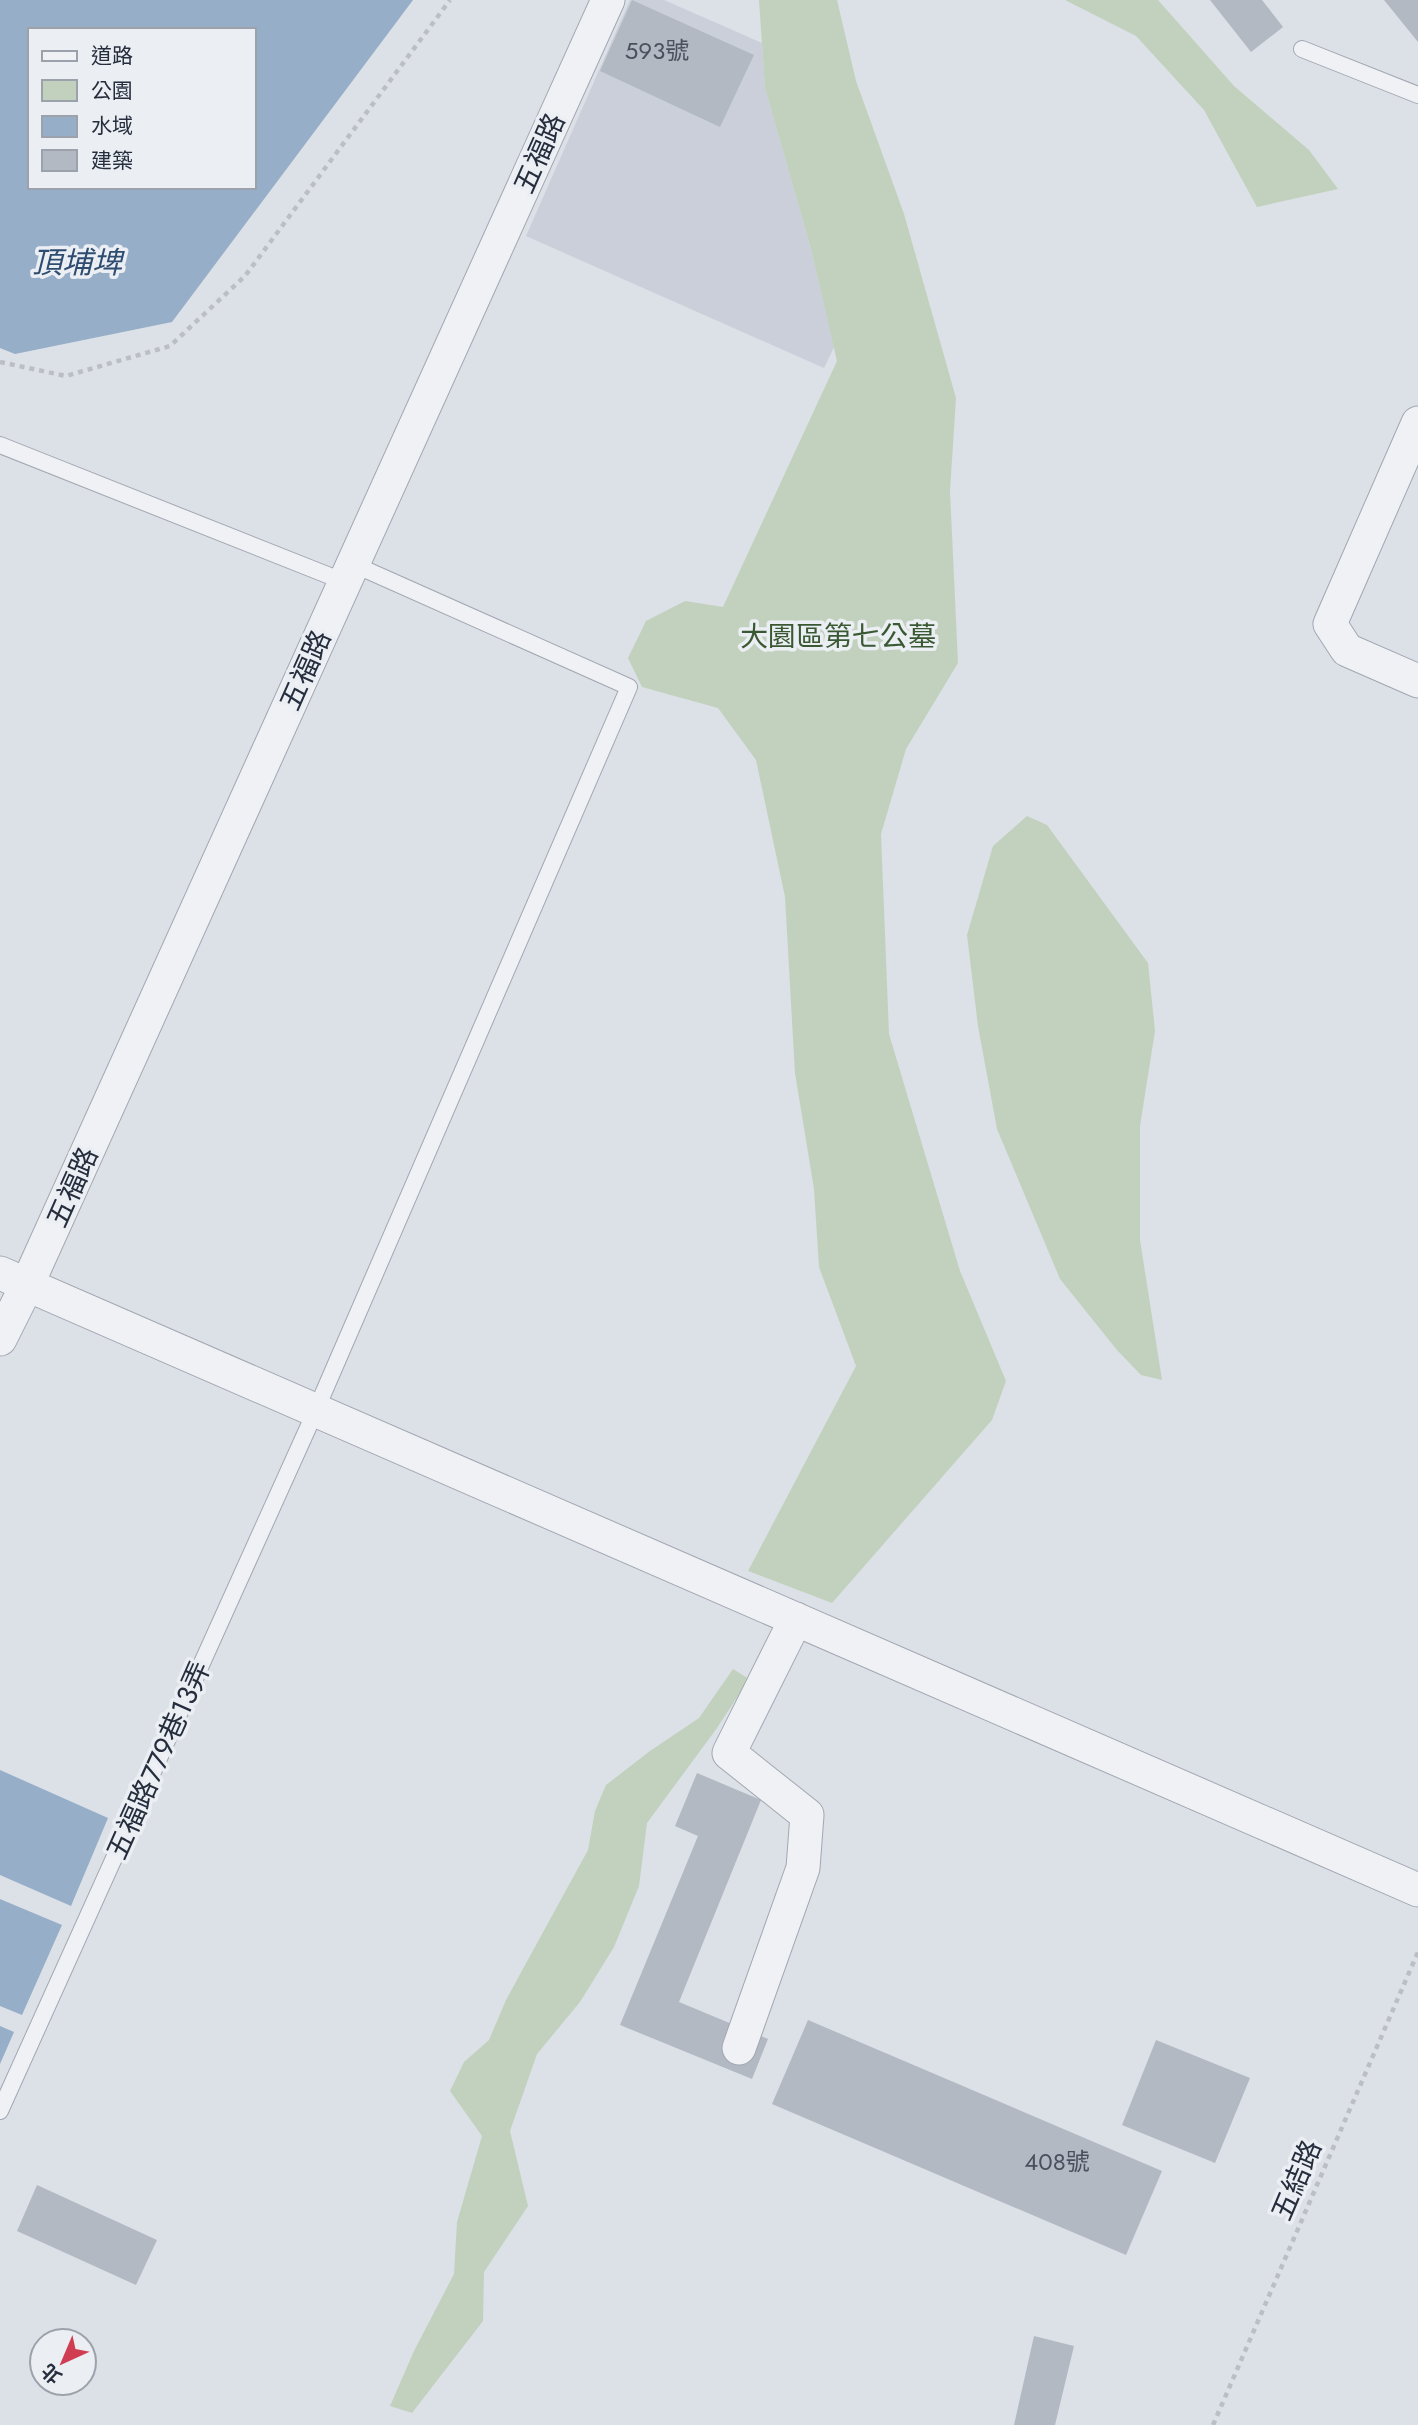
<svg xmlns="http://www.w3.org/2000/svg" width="1418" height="2425" viewBox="0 0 1418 2425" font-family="Jost,'Noto Sans TC',sans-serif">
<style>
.built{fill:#cacfd9}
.green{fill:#c2d1bd}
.water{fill:#96aec8;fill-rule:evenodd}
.building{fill:#b3b9c3}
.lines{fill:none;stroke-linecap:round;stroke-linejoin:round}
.service-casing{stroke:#a2a7b1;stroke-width:18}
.minor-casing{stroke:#a2a7b1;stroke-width:35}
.path{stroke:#bbbec5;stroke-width:4.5;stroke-dasharray:5 5;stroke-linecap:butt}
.service{stroke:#eff1f5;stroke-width:16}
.minor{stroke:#eff1f5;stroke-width:33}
.labels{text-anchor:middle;stroke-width:7;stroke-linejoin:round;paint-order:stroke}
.number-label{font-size:24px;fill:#49515e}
.street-label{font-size:28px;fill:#262e3d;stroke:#ebeff4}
.park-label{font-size:28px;fill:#3a5933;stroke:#ebeff4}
.water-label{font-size:30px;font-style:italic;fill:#2f4d71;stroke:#ebeff4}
</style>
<rect width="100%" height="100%" fill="#dce0e7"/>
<path class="built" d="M630,0H664L762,43L765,88L811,249L834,347L824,368L526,236Z"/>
<path class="green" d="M759,0H837L856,81L904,214L956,398L950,491L958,663L906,749L881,834L889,1034L960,1271L1006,1381L992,1420L832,1603L748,1571L856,1366L819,1267L814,1189L795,1073L785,897L756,760L718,708L642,687L628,658L646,621L685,601L723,607L837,361L811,249L765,88Z
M1065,0H1158L1234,86L1309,150L1338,189L1257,207L1204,110L1136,36Z
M1027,816L1047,825L1148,963L1155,1031L1140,1126V1240L1162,1380L1141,1375L1117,1350L1060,1279L997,1129L978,1026L967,935L993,846Z
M733,1669L749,1679L717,1728L647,1823L639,1886L614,1947L580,2002L537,2054L510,2131L528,2206L484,2272L483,2321L412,2413L390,2406L414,2351L454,2274L457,2222L482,2136L450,2091L464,2062L489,2040L506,2000L588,1850L595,1811L606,1785L650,1751L699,1718Z"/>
<path class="water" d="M0,0H413L172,322L15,354L0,348ZM30,30H254V187H30Z
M0,1770L108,1818L71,1906L0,1875Z
M0,1899L62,1925L22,2015L0,2006Z
M0,2026L14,2032L0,2064Z"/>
<path class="building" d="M632,0L754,55L720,127L600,71Z
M1210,0H1262L1283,27L1251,52Z
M1384,0H1418V42Z
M697,1773L761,1800L679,2002L768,2039L752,2079L620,2025L698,1836L675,1826Z
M808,2020L1162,2171L1126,2255L772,2104Z
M1156,2040L1250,2078L1215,2163L1122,2125Z
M37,2185L157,2240L136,2285L17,2231Z
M1034,2336L1074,2346L1055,2425H1014Z"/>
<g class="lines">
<g class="service-casing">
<path id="service" d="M1302,49L1418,95
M0,445L345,582
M0,2111L316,1410L629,687L353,564"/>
</g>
<g class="minor-casing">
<path id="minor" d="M1418,423L1330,624L1347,650L1418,681
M0,1273L1418,1890
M0,1339L27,1285L608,0
M739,2048L803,1868L807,1815L729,1753L796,1619"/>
</g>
<path class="path" d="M0,362L66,376L170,346L245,276L450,0
M1213,2425L1418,1952"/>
<use href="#service" class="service"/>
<use href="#minor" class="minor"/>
</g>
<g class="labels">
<g class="number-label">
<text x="657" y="59">593號</text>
<text x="1057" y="2170">408號</text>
</g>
<g class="street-label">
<text transform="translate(539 153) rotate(-66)" y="10">五福路</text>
<text transform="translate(305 670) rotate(-66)" y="10">五福路</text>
<text transform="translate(72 1187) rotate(-66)" y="10">五福路</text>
<text transform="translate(158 1760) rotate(-66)" y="10">五福路779巷13弄</text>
<text transform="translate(1296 2180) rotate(-67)" y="10">五結路</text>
</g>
<g class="park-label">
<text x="838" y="646">大園區第七公墓</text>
</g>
<g class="water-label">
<text x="77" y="273">頂埔埤</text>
</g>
</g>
<rect x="28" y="28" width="228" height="161" fill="#ebeff4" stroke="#9ca2ab" stroke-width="2"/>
<rect x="42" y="51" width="35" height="10" fill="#eff1f5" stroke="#9ca2ab" stroke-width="2"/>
<text x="91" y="63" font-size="21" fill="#262e3d">道路</text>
<rect x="42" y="80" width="35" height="21" fill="#c2d1bd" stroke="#9ca2ab" stroke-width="2"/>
<text x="91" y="98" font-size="21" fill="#262e3d">公園</text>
<rect x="42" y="116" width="35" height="21" fill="#96aec8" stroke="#9ca2ab" stroke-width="2"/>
<text x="91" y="133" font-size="21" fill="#262e3d">水域</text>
<rect x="42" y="150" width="35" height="21" fill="#b3b9c3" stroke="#9ca2ab" stroke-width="2"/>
<text x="91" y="168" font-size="21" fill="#262e3d">建築</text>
<g transform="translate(63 2362) rotate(224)"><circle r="33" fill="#ebeff4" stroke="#9ca2ab" stroke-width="2"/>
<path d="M0-5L12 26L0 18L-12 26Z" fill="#d03d52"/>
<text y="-10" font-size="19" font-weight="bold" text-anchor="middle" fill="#262e3d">北</text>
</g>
</svg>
